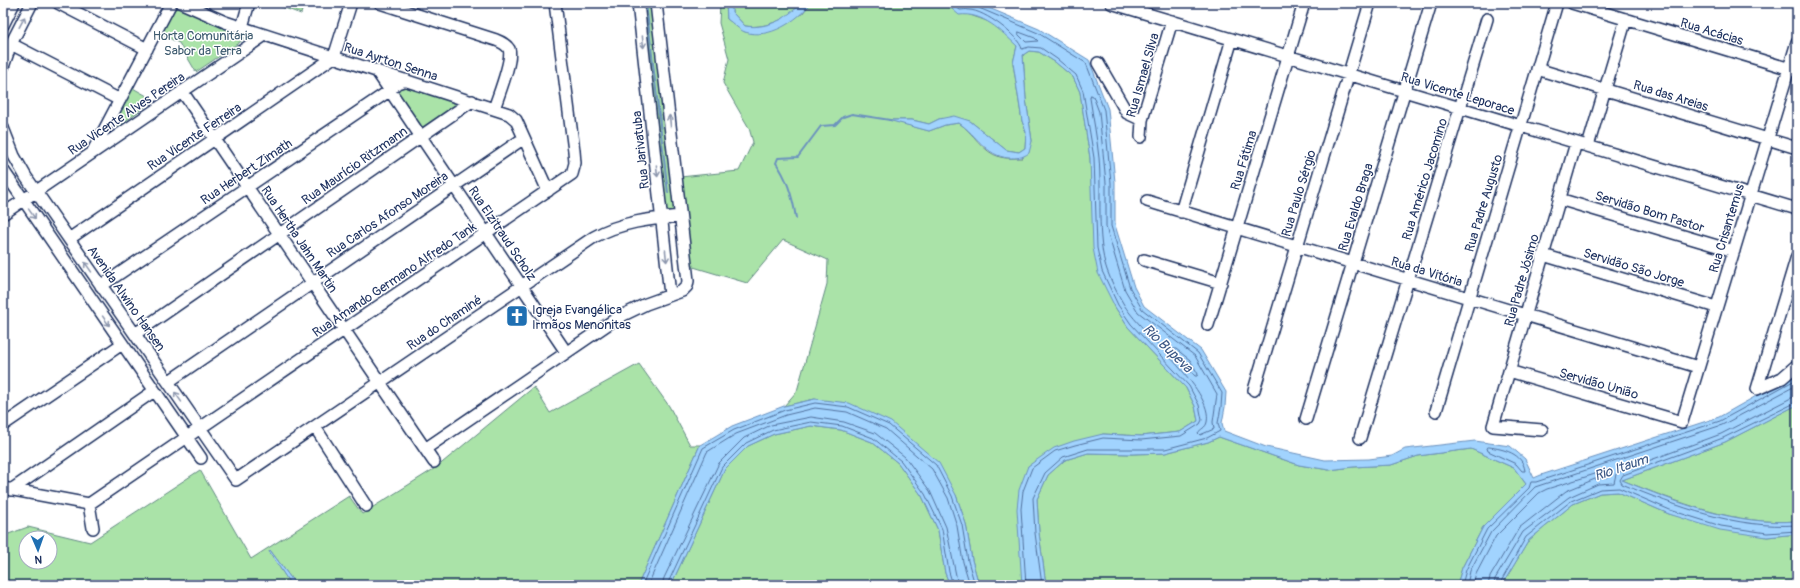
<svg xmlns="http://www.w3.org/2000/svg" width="1800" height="588" viewBox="0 0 1800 588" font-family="Pangolin,sans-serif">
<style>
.green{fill:#aae3a8;stroke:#628983;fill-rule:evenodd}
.water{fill:#a1d3fe;stroke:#6b91be}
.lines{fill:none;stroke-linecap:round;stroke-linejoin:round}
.shore{stroke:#51719e;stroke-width:1}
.stream{stroke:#6b91be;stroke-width:2}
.minor-casing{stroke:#1b2f5e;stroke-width:14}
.minor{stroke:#fff;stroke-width:11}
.oneway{stroke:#8d97ae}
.labels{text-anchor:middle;stroke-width:3;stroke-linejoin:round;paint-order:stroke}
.street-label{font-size:13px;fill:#1b2f5e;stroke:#fff}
.park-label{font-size:13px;fill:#3f5c70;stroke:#fff}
.poi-label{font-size:13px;fill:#1b2f5e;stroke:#fff;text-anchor:start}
.water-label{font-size:14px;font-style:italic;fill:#3c5886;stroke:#fff}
</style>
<rect width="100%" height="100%" fill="#fff"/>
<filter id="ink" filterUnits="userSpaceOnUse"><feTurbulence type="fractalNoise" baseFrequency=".025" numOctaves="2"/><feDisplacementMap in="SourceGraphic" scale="8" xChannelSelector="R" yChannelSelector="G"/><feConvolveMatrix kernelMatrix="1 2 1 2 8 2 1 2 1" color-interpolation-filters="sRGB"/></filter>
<g filter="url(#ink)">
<path class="green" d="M271,3H304L301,14Z
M642,3H653L675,210L671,212L665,208Z
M720,3H726L727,19L745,32L802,14L811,3H945C954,12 977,16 991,23C1001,28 1009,38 1017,46L1013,63L1022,121L1026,132L1025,148L1019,152L1006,150L970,121L939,119L929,124L912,120H890L929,131L945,125L959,123C974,133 982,152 1000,157C1007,159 1015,158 1022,158L1032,141L1026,99L1023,55L1029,51L1039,52L1055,62L1073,77L1080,92L1090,158L1092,199L1115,307L1128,327L1186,388L1195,406L1198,421L1180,432L1141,436L1103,434L1028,466L1022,585H979L972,560L966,524L956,495L815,399L784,406L797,391L827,284L828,260L783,240L747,283L690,266L680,177L739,171L753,142L749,128L723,83L729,59L719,23Z
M732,3H804C790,18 766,29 745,26L732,12Z
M175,8H184L212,24L242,32L244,35L243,40L196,72L179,43L159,33Z
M402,84L456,101V104L421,128L397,92V89Z
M131,87L154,100L119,126H114L113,125Z
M639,364L669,406L690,445H700L638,585H296L270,550L269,551L291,585H3V536L28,527L90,542L200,470L251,559L349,496L362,514L437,467L534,387L550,413ZM26,538H50V562H26Z
M1797,405V521C1736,526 1677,502 1622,480L1725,442Z
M811,426L841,430L872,442L898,463L922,496L938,530L945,573L950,585H671L725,469L748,446L774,434Z
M1219,437L1299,465L1329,470L1353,467L1391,465L1418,456L1471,449L1514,468L1526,484L1483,527L1462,568L1457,585H1046L1039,533L1037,499L1048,475L1065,460L1088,453L1132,454L1165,453L1208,442Z
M1618,492L1669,514L1767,537L1797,534V585H1502L1529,540L1573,504L1600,493Z"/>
<path class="water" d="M726,3H732V12L745,26C758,28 770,25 782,19C791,13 800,3 811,3C797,21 769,40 745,32C739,30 733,23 727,19Z
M945,3H977L1039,29L1089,60L1108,109L1115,182V225L1134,287L1144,306L1201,350L1226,392L1225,407L1222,423L1224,431L1266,447L1325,460L1369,459L1392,456L1405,449L1475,441L1510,446L1525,459L1534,478L1541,475L1719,417L1797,373V405L1725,442L1622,480C1677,503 1736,526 1797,521V534L1767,537L1720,530L1669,514L1618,492L1600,493L1573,504L1529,540L1502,585H1457L1462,568L1483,527L1526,484L1514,468L1471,449L1418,456L1391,465L1353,467L1329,470L1299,465L1219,437L1208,442L1165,453L1132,454L1088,453L1065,460L1048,475L1037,499L1039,533L1046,585H1022L1017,509L1019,490L1028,466L1054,448L1074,441L1103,434L1141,436L1180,432L1198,421L1195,406L1186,388L1128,327L1115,307L1098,273L1093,248L1090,158L1080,92L1073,77L1055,62L1039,52L1029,51L1023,55L1026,99L1032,141L1029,153C1022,158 1017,158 1009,158C985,156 977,135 959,123L945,125L929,131L888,120H912L929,124L939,119L954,116L970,121L1006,150L1019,152L1025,148L1026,132L1022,121L1013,63L1017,46C1001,31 983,12 959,15Z
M815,399L849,403L891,422L939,463L956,495L966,524L972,560L979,585H950L945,573L938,530L922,496L898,463L872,442L841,430L811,426L774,434L748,446L725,469L671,585H638L700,445L732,426L784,406Z
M270,550L296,585H291L269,551Z"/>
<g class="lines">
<path class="shore" d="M951,3L960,10C963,10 966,9 969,10C984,10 1019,36 1022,49L1029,47L1041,48L1057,59L1076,75L1083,91L1094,158L1097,248L1102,271L1118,305L1131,324L1189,386L1199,405L1202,420L1200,424L1181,436L1141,440L1103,438L1075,445L1055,451L1032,468L1023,491L1021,509L1026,585
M977,3L979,8L1038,33L1086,63L1104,110L1111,183V226L1130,288L1142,309L1198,353L1222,393L1221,407L1218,423L1220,431L1207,438L1165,449H1088L1063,457L1045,473L1033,498L1035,533L1042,585
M1019,32L1035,38L1038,41L1026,42L1019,35Z
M1091,95L1093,96L1099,112L1106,183V227L1125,290L1138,312L1195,356L1217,394L1213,422L1214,429L1200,435L1198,433C1200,429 1206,428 1207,422C1214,389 1139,332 1123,303C1117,293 1111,281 1107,270C1096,239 1102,191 1099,158C1097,138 1093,118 1090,98Z
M1173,349H1176L1190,360L1198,374L1197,376H1195L1173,352Z
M1797,402L1723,438L1623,475L1620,480L1622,484C1678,507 1736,529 1797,525
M1489,447C1503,449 1523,453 1525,471H1522L1516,464L1488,451L1487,448Z
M642,585L703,448L734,430L785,410L815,403L848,407L889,425L936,465L952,496L962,525L968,561L975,585
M648,585L707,452L736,434L786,415L815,408L847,412L886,429L932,469L948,498L957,526L963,562L970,585
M662,585L664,578L719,463L744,438L771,425L811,417L844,422L875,433L905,457L930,491L946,527L958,585
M667,585L722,467L746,443L773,430L811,422L842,426L873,438L901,461L925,494L942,529L949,572L953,585
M1462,585L1466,570L1487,529L1529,488L1531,482H1536L1720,421L1797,379
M1467,585L1470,571L1491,532L1535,487L1722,425L1797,385
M1473,585L1476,574L1496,536L1539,493L1547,489L1611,469L1608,477L1595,479L1566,491L1519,528L1490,577L1488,585
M1494,585L1495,579L1523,532L1569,497L1598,484L1614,483L1616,474L1621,471L1721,434L1791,398L1797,397
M1499,585L1526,537L1571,501L1600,489L1619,488L1670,510L1721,526L1767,533L1797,531"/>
<path class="stream" d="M646,3L668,193
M796,218C793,199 788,179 776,163L778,158L798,157L821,126L835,125L843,117L852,114L890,120"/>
<g class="minor-casing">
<path id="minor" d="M58,3L147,49
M182,3L225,22L509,114L516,120L548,191
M380,3L496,40C501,42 506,44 509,49C513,60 498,96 494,109
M638,3L670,295
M1111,3L1797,209
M1572,3L1797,71
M3,25L14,3
M242,27L249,3
M11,44L120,100
M1098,63L1127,113L1142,120
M3,67L11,44L32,3
M1537,69L1797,148
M376,70L566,352
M182,91L434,462
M3,128L14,156L26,177L236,480L594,237C621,222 650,219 680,216
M1141,137L1142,120L1172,21
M1588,146L1626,19
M93,151L171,3
M3,170L201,458
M1559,199L1734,251
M1147,201L1698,367
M1181,212L1232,39
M3,214L265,35
M69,239L334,57L351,3
M1543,255L1716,307
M1144,260L1221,283
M101,286L389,91L397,83L406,80
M1208,325L1304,3
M135,334L472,101
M1509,371L1682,422L1797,42
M168,382L524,138
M1757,389L1797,256
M1757,389L1782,378L1797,365
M1254,390L1370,3
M1436,411L1557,3
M1306,419L1431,3
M3,425L122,344
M315,427L366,506
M1542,430L1493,426L1576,143
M1360,438L1487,19
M425,449L617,318L646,304L682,291L687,286L688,281L656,3
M3,488L89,504
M11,490L154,391
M89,504L572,174L575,163L574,151L555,3
M89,504L93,528"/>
</g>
<use href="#minor" class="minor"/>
</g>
<defs><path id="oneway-shaft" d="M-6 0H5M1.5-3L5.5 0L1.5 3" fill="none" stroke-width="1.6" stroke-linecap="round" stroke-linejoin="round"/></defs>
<g class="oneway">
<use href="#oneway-shaft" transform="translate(22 22) rotate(-62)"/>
<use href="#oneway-shaft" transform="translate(643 42) rotate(84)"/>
<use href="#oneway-shaft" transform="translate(670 121) rotate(-96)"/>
<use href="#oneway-shaft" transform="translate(657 171) rotate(84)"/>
<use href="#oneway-shaft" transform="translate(32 214) rotate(55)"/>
<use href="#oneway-shaft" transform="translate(666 256) rotate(84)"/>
<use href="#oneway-shaft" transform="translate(88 267) rotate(-125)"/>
<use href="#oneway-shaft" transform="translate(106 321) rotate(55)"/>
<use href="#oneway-shaft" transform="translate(178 397) rotate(-125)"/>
</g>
</g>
<defs>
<g id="church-square" transform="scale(1.15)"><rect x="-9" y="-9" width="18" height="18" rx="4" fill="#1f6fb2" stroke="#fff"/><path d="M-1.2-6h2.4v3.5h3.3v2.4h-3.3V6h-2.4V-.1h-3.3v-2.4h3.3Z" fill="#fff"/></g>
</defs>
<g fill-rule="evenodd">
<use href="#church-square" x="517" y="316"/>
</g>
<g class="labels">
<g class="street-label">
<text transform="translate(1712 31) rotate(17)" y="5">Rua Acácias</text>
<text transform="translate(391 61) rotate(18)" y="5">Rua Ayrton Senna</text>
<text transform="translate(1142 75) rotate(-74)" y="5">Rua Ismael Silva</text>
<text transform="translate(1458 93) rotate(17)" y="5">Rua Vicente Leporace</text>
<text transform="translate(1671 95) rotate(17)" y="5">Rua das Areias</text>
<text transform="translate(126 113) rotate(-34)" y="5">Rua Vicente Alves Pereira</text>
<text transform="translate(194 136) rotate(-34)" y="5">Rua Vicente Ferreira</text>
<text transform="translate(640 150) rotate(-96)" y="5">Rua Jarivatuba</text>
<text transform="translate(1243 160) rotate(-73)" y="5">Rua Fátima</text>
<text transform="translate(354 165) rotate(-35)" y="5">Rua Maurício Ritzmann</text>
<text transform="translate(246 171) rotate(-34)" y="5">Rua Herbert Zimath</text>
<text transform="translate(1424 179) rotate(-73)" y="5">Rua Américo Jacomino</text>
<text transform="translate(1298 193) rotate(-73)" y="5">Rua Paulo Sérgio</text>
<text transform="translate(1483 203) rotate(-73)" y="5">Rua Padre Augusto</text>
<text transform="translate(1355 207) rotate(-73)" y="5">Rua Evaldo Braga</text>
<text transform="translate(1650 211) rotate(17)" y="5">Servidão Bom Pastor</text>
<text transform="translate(387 214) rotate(-34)" y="5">Rua Carlos Afonso Moreira</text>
<text transform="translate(1726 228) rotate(-73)" y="5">Rua Crisantemus</text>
<text transform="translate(503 233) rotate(56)" y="5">Rua Elzitraud Scholz</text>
<text transform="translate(300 239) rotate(56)" y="5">Rua Hertha Jahn Martin</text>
<text transform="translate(1634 267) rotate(17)" y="5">Servidão São Jorge</text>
<text transform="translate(1427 271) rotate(17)" y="5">Rua da Vitória</text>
<text transform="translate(394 279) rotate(-34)" y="5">Rua Amando Germano Alfredo Tank</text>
<text transform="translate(1521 280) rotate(-74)" y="5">Rua Padre Jósimo</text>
<text transform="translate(127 298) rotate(55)" y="5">Avenida Alwino Hansen</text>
<text transform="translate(444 322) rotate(-34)" y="5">Rua do Chaminé</text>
<text transform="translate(1599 383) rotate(16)" y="5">Servidão União</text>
</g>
<g class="park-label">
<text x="203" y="40">Horta Comunitária<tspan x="203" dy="15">Sabor da Terra</tspan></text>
</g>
<g class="poi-label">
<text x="532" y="314">Igreja Evangélica<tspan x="532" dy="15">Irmãos Menonitas</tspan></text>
</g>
<g class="water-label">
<text transform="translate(1168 348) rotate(44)" y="5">Rio Bupeva</text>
<text transform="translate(1621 467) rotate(-19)" y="5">Rio Itaum</text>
</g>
</g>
<rect width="1800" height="588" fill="none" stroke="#fff" stroke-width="16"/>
<rect x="8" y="8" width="1784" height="572" fill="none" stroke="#1b2f5e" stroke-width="1.5" filter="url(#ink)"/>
<g transform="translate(38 550) rotate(178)"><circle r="19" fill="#ffffff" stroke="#a4acbf"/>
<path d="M0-3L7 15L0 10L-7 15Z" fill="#1f6fb2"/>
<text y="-6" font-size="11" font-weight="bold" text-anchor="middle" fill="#1b2f5e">N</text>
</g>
</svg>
